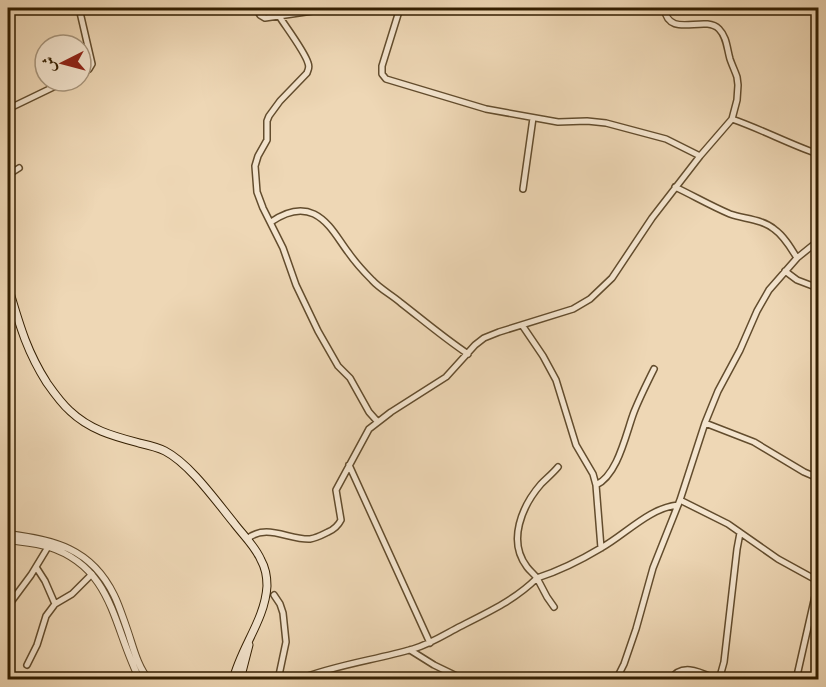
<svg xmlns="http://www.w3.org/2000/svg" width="826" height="687" viewBox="0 0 826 687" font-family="Alegreya,Amiri,serif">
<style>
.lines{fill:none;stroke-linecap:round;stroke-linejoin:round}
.minor-casing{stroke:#624c2d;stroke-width:8}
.tertiary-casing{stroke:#624c2d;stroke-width:8}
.secondary-casing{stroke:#331e00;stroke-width:9}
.minor{stroke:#f4e5cf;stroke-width:5}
.tertiary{stroke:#f4e5cf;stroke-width:6}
.secondary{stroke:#f4e5cf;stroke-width:7}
</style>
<rect width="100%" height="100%" fill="#eed7b5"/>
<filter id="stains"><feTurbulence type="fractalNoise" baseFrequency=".00333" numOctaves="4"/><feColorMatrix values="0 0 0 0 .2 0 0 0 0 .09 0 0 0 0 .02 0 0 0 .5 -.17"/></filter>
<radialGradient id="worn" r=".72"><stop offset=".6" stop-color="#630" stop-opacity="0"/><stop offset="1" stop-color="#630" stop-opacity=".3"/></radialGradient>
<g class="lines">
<g class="minor-casing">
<path id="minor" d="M79,8L92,64L89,69L81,74
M256,8L260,15L265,18L333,8
M400,8L382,66V74L386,79L486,109L558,122L587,121L606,123L666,139L700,156
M279,16C286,27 305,52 308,63C310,68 308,69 307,73L280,101L269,116L267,121V140L258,156L255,166L257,192L263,208L283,248L296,285L318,331L338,366L350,378L369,412L377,421
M8,109L66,81
M732,119C761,129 789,144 818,154
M8,175L19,168
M675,187C694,196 711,206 730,214C744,219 762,219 774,229C784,236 791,248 797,258
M523,189L533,118
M271,222C284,213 299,207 314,214C330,222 338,239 348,252C355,262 364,272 372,280C380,289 392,295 401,303C423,320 444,338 468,354
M785,271L797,280L818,288
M522,325L543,356L556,380L576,445L593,474L596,485
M705,423L754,442L804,472L818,478
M349,465L430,643
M558,467C553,473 547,478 541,484C522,506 507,541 527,567C530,571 534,574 537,578C559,571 581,560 601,548C626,534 649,508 678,505
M815,477L818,467
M680,500L728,524L778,559L818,581
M247,539C266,523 289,540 310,539C317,538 322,535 328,532C335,529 338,526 341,520L336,490L369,429L391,412L446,377L475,345L484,338L499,332L573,309L590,299L612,278L652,218L700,156L732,119L737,100L738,85L737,77C735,71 732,65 730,59C727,49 727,37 719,29C704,14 669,40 664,8
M601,548L596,485C618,475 626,433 634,412C640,397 647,383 654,369
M36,567L45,581L55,604L72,594L92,574
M274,595L280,604L283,613L286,642L278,680
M8,606L31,575L48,547
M410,650L434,665L465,680
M27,665L37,645L46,616L55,604
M297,680C334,665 375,660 413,649C430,644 444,635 459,627C487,613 515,600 537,578L547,597L554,607
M616,680L624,664L636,629L653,568L680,500L705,423L718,391L740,350L757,311L769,290L797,258L818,241
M670,680C682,661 702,673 718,680
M719,680L724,662L737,549L740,533
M796,680L818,583"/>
</g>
<g class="tertiary-casing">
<path id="tertiary" d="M8,534C54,540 91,548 114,595C119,605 123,618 127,629C133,646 137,666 149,680
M8,540C21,542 36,543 49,547C114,568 113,628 140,680"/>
</g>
<g class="secondary-casing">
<path id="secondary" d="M8,286C19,323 26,350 47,383C54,393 61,403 70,411C90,430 113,436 139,443C148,445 157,447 165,451C190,464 216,501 234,523C243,535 255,546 261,560C265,567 267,577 267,586C265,620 241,647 233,680
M240,680L249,645"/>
</g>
<use href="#minor" class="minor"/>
<use href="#tertiary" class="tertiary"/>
<use href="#secondary" class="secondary"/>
</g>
<rect width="826" height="687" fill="none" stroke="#eed7b5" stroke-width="30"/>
<rect x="9" y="9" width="808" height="669" fill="none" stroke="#331e00" stroke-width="3"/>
<rect x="15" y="15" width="796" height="657" fill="none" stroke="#331e00" stroke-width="1.5"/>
<g transform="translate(63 63) rotate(264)"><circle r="28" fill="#f4e5cf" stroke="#a7957c" stroke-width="1.5"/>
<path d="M0-4.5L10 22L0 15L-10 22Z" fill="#8f2418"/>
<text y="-9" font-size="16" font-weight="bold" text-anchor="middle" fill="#331e00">ش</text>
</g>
<rect width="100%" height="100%" filter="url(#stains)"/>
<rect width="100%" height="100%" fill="url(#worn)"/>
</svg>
